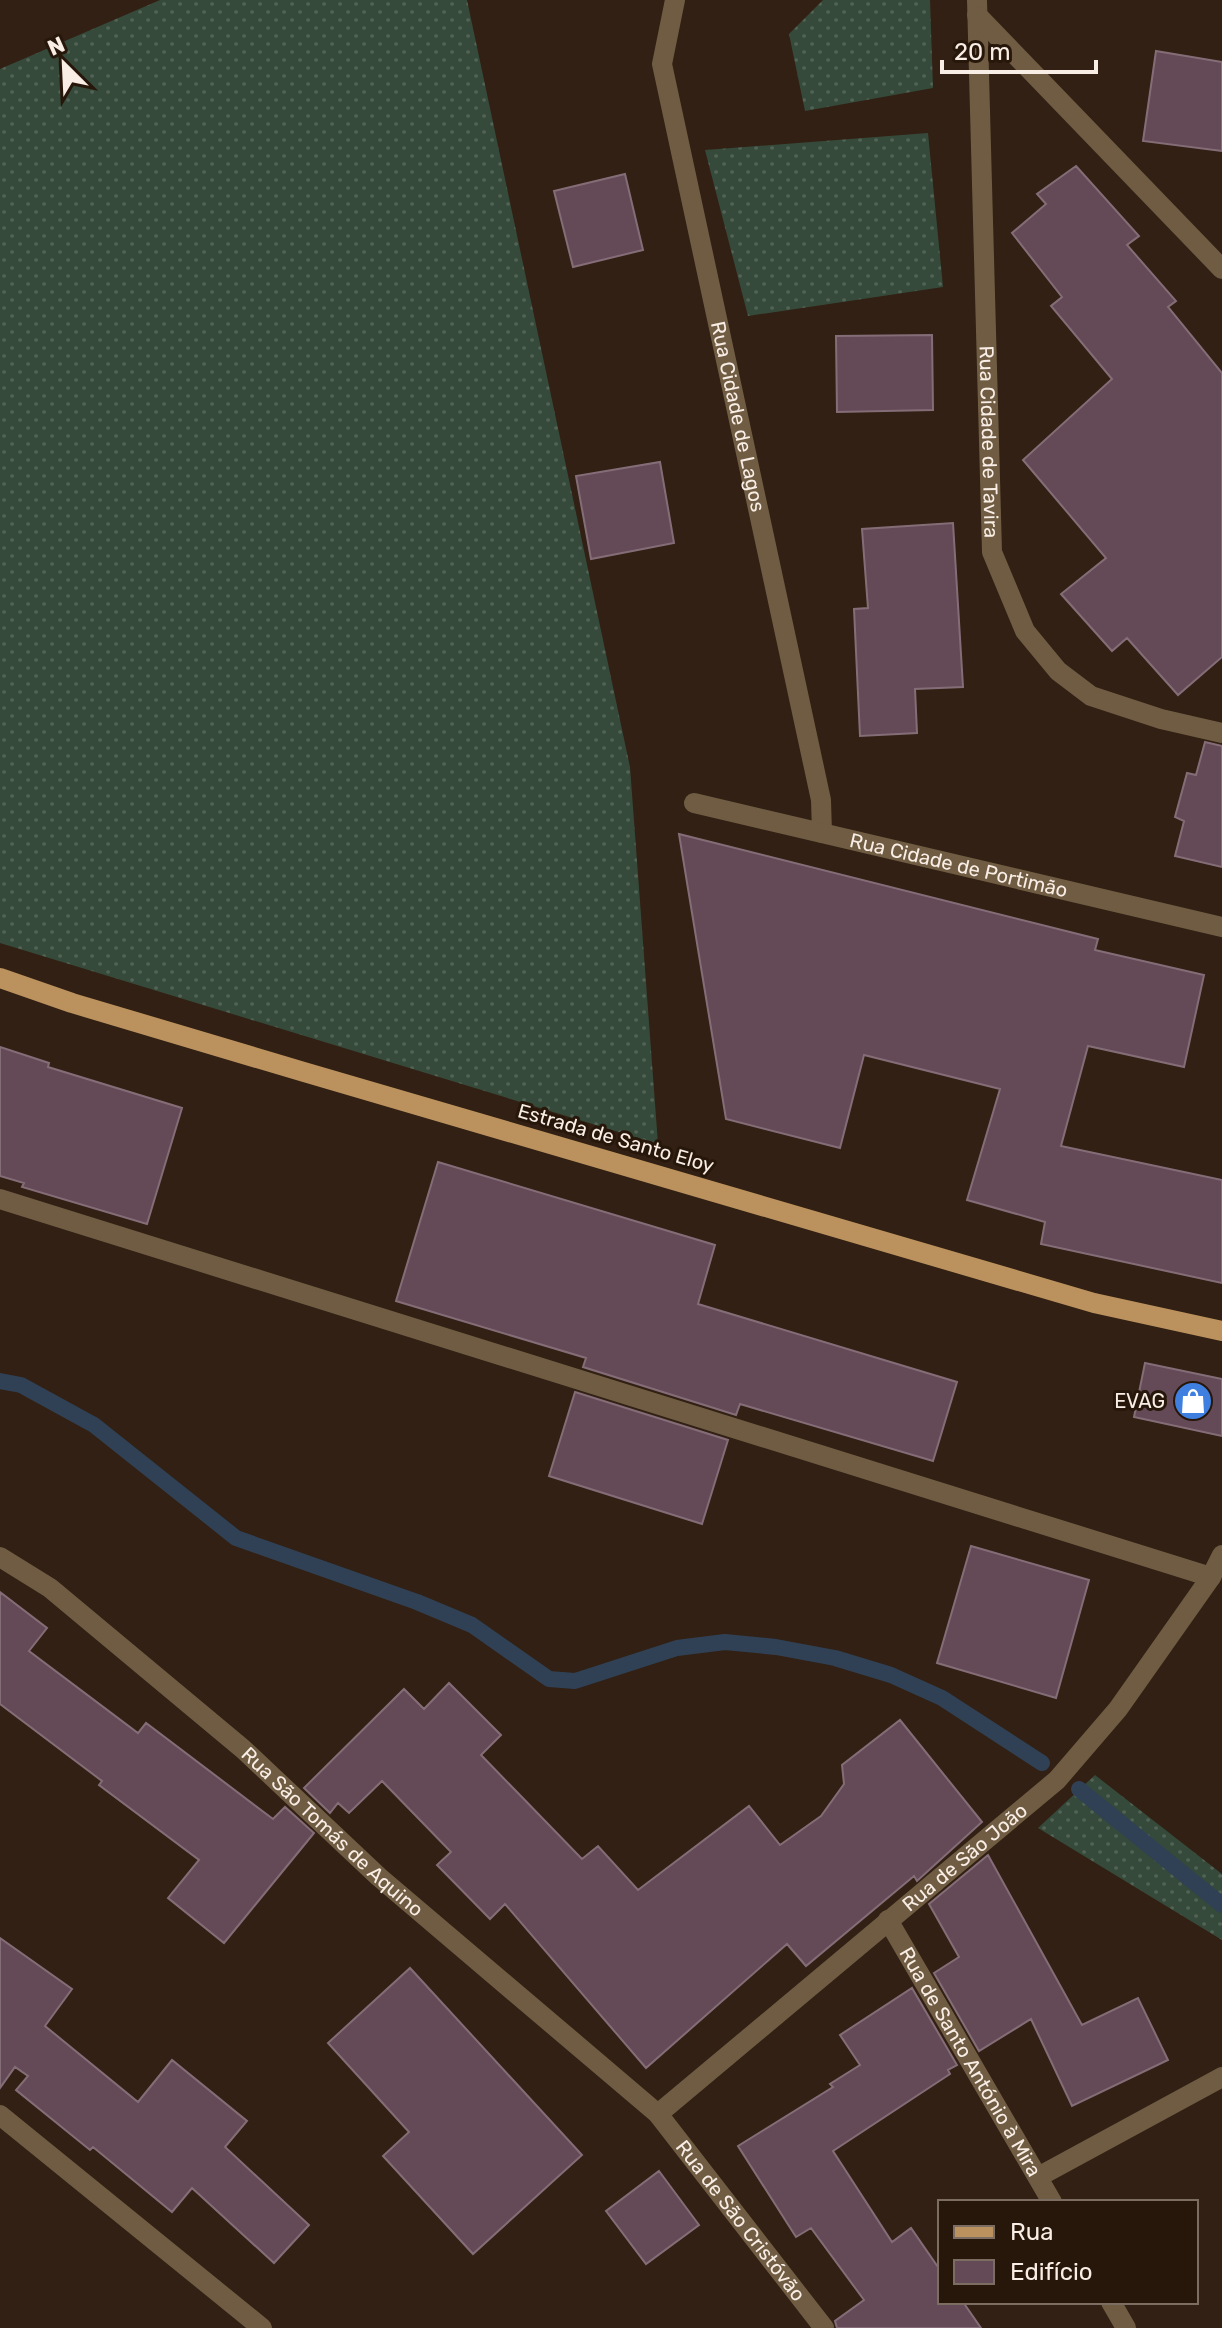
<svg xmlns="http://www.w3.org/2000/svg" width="1222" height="2328" viewBox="0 0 1222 2328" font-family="Rubik,sans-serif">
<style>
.grass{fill:url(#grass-dots)}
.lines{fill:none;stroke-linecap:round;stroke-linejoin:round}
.stream{stroke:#304155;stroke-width:16}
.building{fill:#644a56;stroke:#856d78;stroke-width:2}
.minor{stroke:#6f5c43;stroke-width:20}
.major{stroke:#bb925d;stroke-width:20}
.labels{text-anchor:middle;stroke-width:6;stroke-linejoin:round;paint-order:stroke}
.street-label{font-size:20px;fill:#f9eee5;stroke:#27170a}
.poi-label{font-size:20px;fill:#f9eee5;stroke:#27170a;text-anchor:end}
</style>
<defs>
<pattern id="grass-dots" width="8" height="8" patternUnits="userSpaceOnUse" patternTransform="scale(2)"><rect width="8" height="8" fill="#354a3a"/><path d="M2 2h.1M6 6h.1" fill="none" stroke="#536456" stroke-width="1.8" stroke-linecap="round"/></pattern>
</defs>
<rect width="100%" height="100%" fill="#312013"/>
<path class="grass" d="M160,0H467L630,767L658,1144L0,943V69Z
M823,0H930L933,88L805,111L789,34Z
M928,133L943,287L748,316L705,150Z
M1095,1775L1222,1874V1940L1038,1828Z"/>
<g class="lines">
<path class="stream" d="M0,1381L21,1385L94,1425L236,1538L417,1602L472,1625L549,1679L575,1681L677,1648L725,1642L776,1647L835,1658L891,1675L942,1698L1042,1763
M1079,1789L1222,1905"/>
</g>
<path class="building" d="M1156,51L1222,62V151L1143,141Z
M1076,166L1139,236L1127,245L1176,301L1168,307L1222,373V657L1178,695L1127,638L1112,651L1061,594L1106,558L1023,460L1112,379L1051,306L1062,297L1012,233L1046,204L1037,194Z
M625,174L643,250L573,267L554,191Z
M932,335L933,410L837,412L836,336Z
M660,462L674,543L591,559L576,476Z
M953,523L963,687L915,689L917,733L860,736L854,609L868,608L862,529Z
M1205,742L1222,746V867L1175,856L1184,821L1175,817L1187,773L1196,775Z
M679,834L1098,939L1095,950L1204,975L1184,1067L1088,1046L1061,1146L1222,1180V1283L1041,1244L1045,1222L967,1200L1000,1089L864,1055L840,1148L726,1119Z
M0,1047L49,1063L48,1067L182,1108L147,1224L22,1187L24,1183L0,1176Z
M438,1162L715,1245L698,1304L957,1382L933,1461L740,1404L736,1415L583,1367L586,1358L396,1301Z
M1145,1363L1222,1379V1436L1134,1417Z
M575,1392L728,1440L702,1524L549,1476Z
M971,1546L1089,1580L1056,1698L937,1663Z
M0,1592L47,1628L29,1651L138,1733L146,1723L273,1819L285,1807L314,1833L224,1943L168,1898L199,1860L99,1785L102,1781L0,1704Z
M449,1683L501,1735L481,1755L582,1859L598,1846L638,1890L749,1806L780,1845L821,1816L844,1784L842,1765L900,1720L982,1822L917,1881L914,1876L806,1966L787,1944L646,2068L505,1904L490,1919L437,1865L451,1852L382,1781L349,1813L338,1803L330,1813L304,1788L404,1689L424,1709Z
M988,1855L1082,2025L1138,1998L1168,2060L1072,2106L1031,2019L979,2051L934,1973L959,1957L929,1904Z
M0,1938L72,1989L45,2026L138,2102L172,2060L247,2121L225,2147L309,2225L274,2263L192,2188L172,2212L93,2147L90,2150L16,2090L28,2076L15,2067L0,2088Z
M410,1968L582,2155L473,2254L383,2156L409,2132L328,2043Z
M912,1988L957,2065L948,2070L950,2074L833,2151L892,2242L911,2228L940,2270V2302H963L981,2328H837L835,2321L864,2300L811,2228L796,2237L738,2146L833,2087L830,2084L860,2065L840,2035Z
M659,2171L699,2225L646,2264L606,2211Z"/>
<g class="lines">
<g class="minor">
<path id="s1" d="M675,0L662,64L821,800L822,833"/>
<path id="s2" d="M977,0L992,552L1025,631L1058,671L1091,696L1161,719L1222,733"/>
<path d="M977,15L1222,269"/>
<path id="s3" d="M694,803L1222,927"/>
<path d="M0,1199L1211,1577"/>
<path id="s4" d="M0,1557L50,1588L243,1749L379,1877L658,2114L824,2328"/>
<path id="s5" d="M888,1920L1052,2202"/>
<path id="s6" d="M658,2114L1057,1780L1118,1709L1211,1577L1222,1555"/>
<path d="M0,2115L262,2328"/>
<path d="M1038,2177L1222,2077"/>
<path d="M1111,2302L1126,2328"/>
</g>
<path class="major" d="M0,978L72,1003L304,1072L1094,1303L1222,1331"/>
</g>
<defs>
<g id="shop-disc" transform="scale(2)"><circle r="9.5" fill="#3f7fe0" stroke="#27170a"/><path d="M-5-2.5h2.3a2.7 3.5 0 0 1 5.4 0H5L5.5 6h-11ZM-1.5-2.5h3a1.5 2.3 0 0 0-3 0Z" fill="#fff"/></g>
</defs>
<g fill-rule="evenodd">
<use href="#shop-disc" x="1193" y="1401"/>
</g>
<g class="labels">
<g class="street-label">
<text dy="7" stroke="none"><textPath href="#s1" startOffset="426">Rua Cidade de Lagos</textPath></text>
<text dy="7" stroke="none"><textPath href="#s2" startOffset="442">Rua Cidade de Tavira</textPath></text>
<text dy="7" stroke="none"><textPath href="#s3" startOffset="272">Rua Cidade de Portimão</textPath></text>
<text transform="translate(616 1138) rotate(16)" y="7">Estrada de Santo Eloy</text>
<text dy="7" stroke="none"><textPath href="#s4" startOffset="432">Rua São Tomás de Aquino</textPath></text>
<text dy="7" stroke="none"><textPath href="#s6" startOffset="400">Rua de São João</textPath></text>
<text dy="7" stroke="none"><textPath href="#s5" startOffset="164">Rua de Santo António à Mira</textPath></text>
<text dy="7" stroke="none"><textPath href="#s4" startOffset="998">Rua de São Cristóvão</textPath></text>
</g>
<g class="poi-label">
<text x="1165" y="1408">EVAG</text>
</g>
</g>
<rect x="938" y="2200" width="260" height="104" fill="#27170a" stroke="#7b6d62" stroke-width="2"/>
<rect x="954" y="2226" width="40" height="12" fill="#bb925d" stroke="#7b6d62" stroke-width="2"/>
<text x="1010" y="2240" font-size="24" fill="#f9eee5">Rua</text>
<rect x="954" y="2260" width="40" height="24" fill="#644a56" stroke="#7b6d62" stroke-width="2"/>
<text x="1010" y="2280" font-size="24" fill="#f9eee5">Edifício</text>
<g transform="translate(64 64) rotate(336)" stroke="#27170a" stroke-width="6" paint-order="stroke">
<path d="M0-6L14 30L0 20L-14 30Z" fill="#f9eee5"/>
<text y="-12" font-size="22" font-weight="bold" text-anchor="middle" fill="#f9eee5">N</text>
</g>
<path d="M942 60v12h154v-12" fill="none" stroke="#f9eee5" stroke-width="4"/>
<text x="954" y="60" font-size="24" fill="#f9eee5" stroke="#27170a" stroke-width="6" paint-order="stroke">20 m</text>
</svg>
